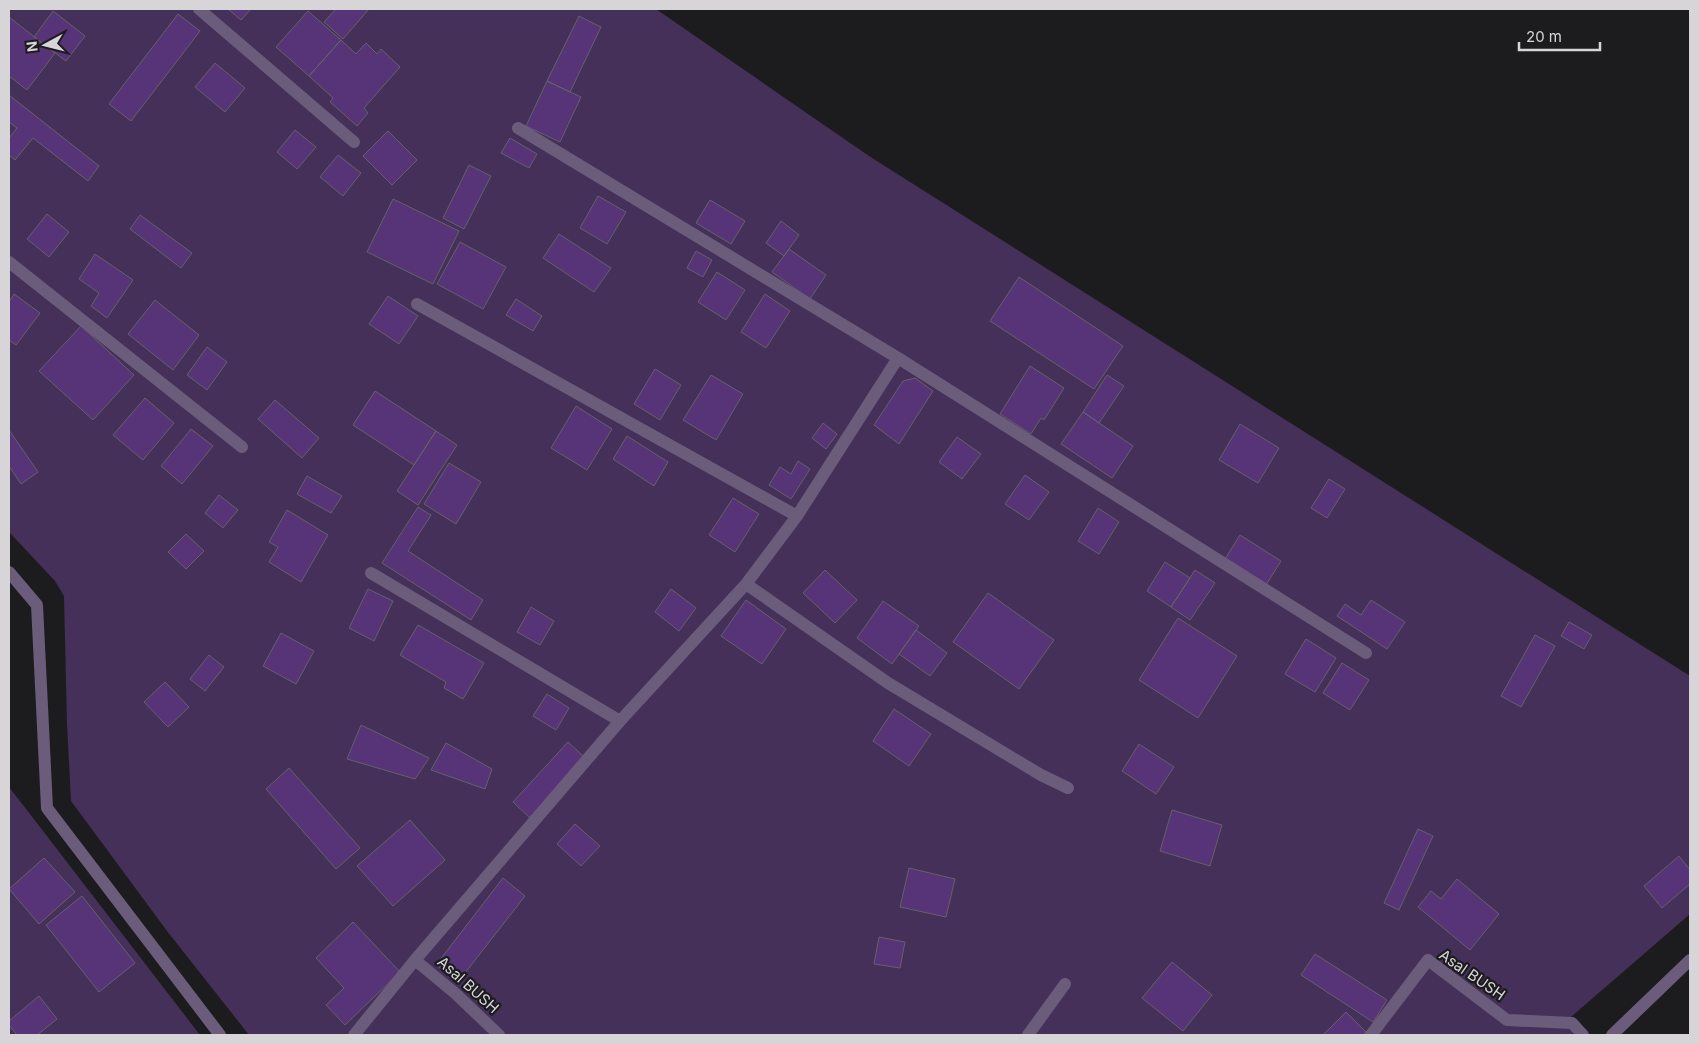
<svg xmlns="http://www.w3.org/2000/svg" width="1699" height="1044" viewBox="0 0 1699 1044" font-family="Inter,sans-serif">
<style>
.green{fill:#443058}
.building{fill:#573477;stroke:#646266}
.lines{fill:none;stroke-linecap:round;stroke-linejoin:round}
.minor{stroke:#6b5c7b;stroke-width:12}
.labels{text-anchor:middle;stroke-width:4.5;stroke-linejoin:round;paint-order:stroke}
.street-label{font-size:15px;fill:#d7d5d8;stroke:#1c1b1e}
</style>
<rect width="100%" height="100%" fill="#1c1b1e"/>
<path class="green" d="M9,9H656L869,156L1690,676V914L1571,1017L1573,1035H249L167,931L71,801L67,724L64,596L55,581L9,532Z
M9,787L30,814L200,1035H9Z"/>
<path class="building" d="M228,9H251L241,20Z
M336,9H369L343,39L324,22Z
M53,11L85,36L66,61L34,37Z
M308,11L341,40L309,76L276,47Z
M178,14L200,31L131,121L109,104Z
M579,16L601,27L570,92L547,81Z
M9,17L55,53L27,90L9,76Z
M341,40L356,54L366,43L377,54L381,49L400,67L364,108L368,113L357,126L330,102L333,98L309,76Z
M215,63L245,88L225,112L195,87Z
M547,81L581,97L560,142L526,126Z
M9,95L99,166L88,181L33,138L15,160L9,155V138L17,128L9,122Z
M295,130L316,147L297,169L277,152Z
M388,131L417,160L392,185L363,156Z
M510,138L537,154L529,168L501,153Z
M338,155L361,173L343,196L320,177Z
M469,165L491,176L464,229L443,218Z
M598,196L626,212L607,244L580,228Z
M393,199L459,231L433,284L367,252Z
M710,200L745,221L731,244L696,223Z
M47,214L69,232L49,257L27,239Z
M140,215L192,253L181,268L130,229Z
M781,221L799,235L784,256L766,243Z
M559,234L611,268L594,292L543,258Z
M460,242L506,267L483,309L437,284Z
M789,249L826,275L810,299L772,272Z
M696,251L712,260L703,277L687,268Z
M95,254L133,280L107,318L91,306L99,293L79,279Z
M717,272L745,290L726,320L698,302Z
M1019,277L1123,346L1094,389L990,321Z
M14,294L40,313L16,345L9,340V302Z
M765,294L790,311L766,348L741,332Z
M388,296L418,316L399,344L369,324Z
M516,299L542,316L533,331L506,315Z
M155,300L199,335L173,370L128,334Z
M81,326L134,375L93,420L39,371Z
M207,347L227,362L207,390L187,375Z
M1030,366L1064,388L1044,420L1041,418L1031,434L1000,414Z
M655,369L681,385L660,420L634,404Z
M711,375L743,394L716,440L683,420Z
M1107,375L1124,386L1099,423L1083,412Z
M915,378L933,391L899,444L874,425L903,381Z
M375,391L436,431L414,465L353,425Z
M145,398L174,423L143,460L113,435Z
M275,400L319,438L302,458L258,419Z
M576,406L612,429L587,470L551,448Z
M1083,412L1133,446L1112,478L1061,444Z
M823,423L837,434L826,449L812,438Z
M1240,424L1279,448L1258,483L1219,460Z
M191,429L213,446L182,484L161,466Z
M9,430L38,472L21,484L9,466Z
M436,431L457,445L418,505L397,491Z
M627,436L668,462L654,486L613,459Z
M957,437L981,454L962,479L939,462Z
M798,461L810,469L791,499L769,485L780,467L791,474Z
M449,463L481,482L456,524L424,504Z
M1025,475L1049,492L1029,520L1005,504Z
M307,476L342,496L331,513L297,494Z
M1329,479L1345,489L1327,518L1311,508Z
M219,495L238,510L223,528L205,513Z
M733,498L759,514L735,552L709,535Z
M418,507L431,515L408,551L483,600L471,620L382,563Z
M1098,508L1119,522L1099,554L1078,541Z
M287,510L328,535L301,582L269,562L278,547L269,542Z
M186,534L204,551L186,569L168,552Z
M1240,535L1281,561L1266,585L1225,559Z
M1165,562L1190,578L1171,607L1147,591Z
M825,570L857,600L835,623L803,593Z
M1195,570L1215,583L1190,620L1171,607Z
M368,589L393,601L374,641L349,628Z
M671,589L696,608L679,631L655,612Z
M988,593L1054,640L1019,689L953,642Z
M746,600L786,629L762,664L721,636Z
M1371,600L1405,622L1387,649L1337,616L1345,604L1361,615Z
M883,601L919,626L892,664L857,638Z
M531,607L554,621L540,645L517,632Z
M1178,618L1237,656L1198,718L1139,680Z
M1569,622L1592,635L1584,649L1561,636Z
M418,625L484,663L463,699L444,688L446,682L400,655Z
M916,630L947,653L930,676L899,654Z
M281,633L314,651L296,684L263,666Z
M1535,635L1555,646L1521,707L1501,696Z
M1306,639L1336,658L1315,692L1285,674Z
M209,655L224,667L205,691L190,679Z
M1342,663L1369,680L1350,710L1323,693Z
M165,682L189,707L168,727L144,702Z
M547,694L569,708L556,730L533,716Z
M894,709L931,734L909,766L873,741Z
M361,725L429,758L415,779L347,759Z
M568,742L584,757L530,818L513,802Z
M446,743L492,769L485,789L431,770Z
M1139,744L1174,767L1156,794L1122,771Z
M289,768L360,848L336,869L266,789Z
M1172,810L1222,825L1210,866L1160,851Z
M410,820L445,860L393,906L357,866Z
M575,824L600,846L581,866L557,844Z
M1418,829L1433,836L1399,910L1384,903Z
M1679,856L1690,870V884L1662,908L1644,886Z
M44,858L75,892L39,924L9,889Z
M909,868L955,879L946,917L900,907Z
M503,878L525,896L458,982L436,965Z
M1457,879L1499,914L1470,950L1418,907L1431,891L1441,899Z
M82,896L135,963L99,992L46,925Z
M353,922L400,972L345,1025L326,1005L344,988L316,958Z
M879,937L905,942L900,968L874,964Z
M1315,954L1387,1000L1373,1022L1301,975Z
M1172,962L1212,995L1183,1031L1142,998Z
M39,996L57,1019L37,1035H17L9,1025V1021Z
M1346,1012L1366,1032L1363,1035H1323Z"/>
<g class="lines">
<path class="minor" d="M199,9L354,142
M518,128L898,358L1366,653
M9,262L242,447
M417,304L797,516
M9,572L37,605L47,808L220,1035
M371,573L620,721
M746,584L888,683L1041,775L1068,788
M415,960L456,994L499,1035
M354,1035L415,960L620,721L746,584L797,516L898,358
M1028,1035L1065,984
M1371,1035L1428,960L1507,1020L1572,1023L1583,1035
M1612,1035L1690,960"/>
</g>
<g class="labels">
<g class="street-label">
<text transform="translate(1472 975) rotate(35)" y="5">Asal BUSH</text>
<text transform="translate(468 985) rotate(42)" y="5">Asal BUSH</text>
</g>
</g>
<rect width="1699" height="1044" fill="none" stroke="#d7d5d8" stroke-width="20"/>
<g transform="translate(45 45) rotate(263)" stroke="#1c1b1e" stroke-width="4" paint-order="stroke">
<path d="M0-4L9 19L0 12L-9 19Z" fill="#d7d5d8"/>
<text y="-8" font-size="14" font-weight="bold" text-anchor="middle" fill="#d7d5d8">N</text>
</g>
<path d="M1519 42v8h81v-8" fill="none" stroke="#d7d5d8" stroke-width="2.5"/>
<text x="1526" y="42" font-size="15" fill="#d7d5d8" stroke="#1c1b1e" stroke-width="4" paint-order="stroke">20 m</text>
</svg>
